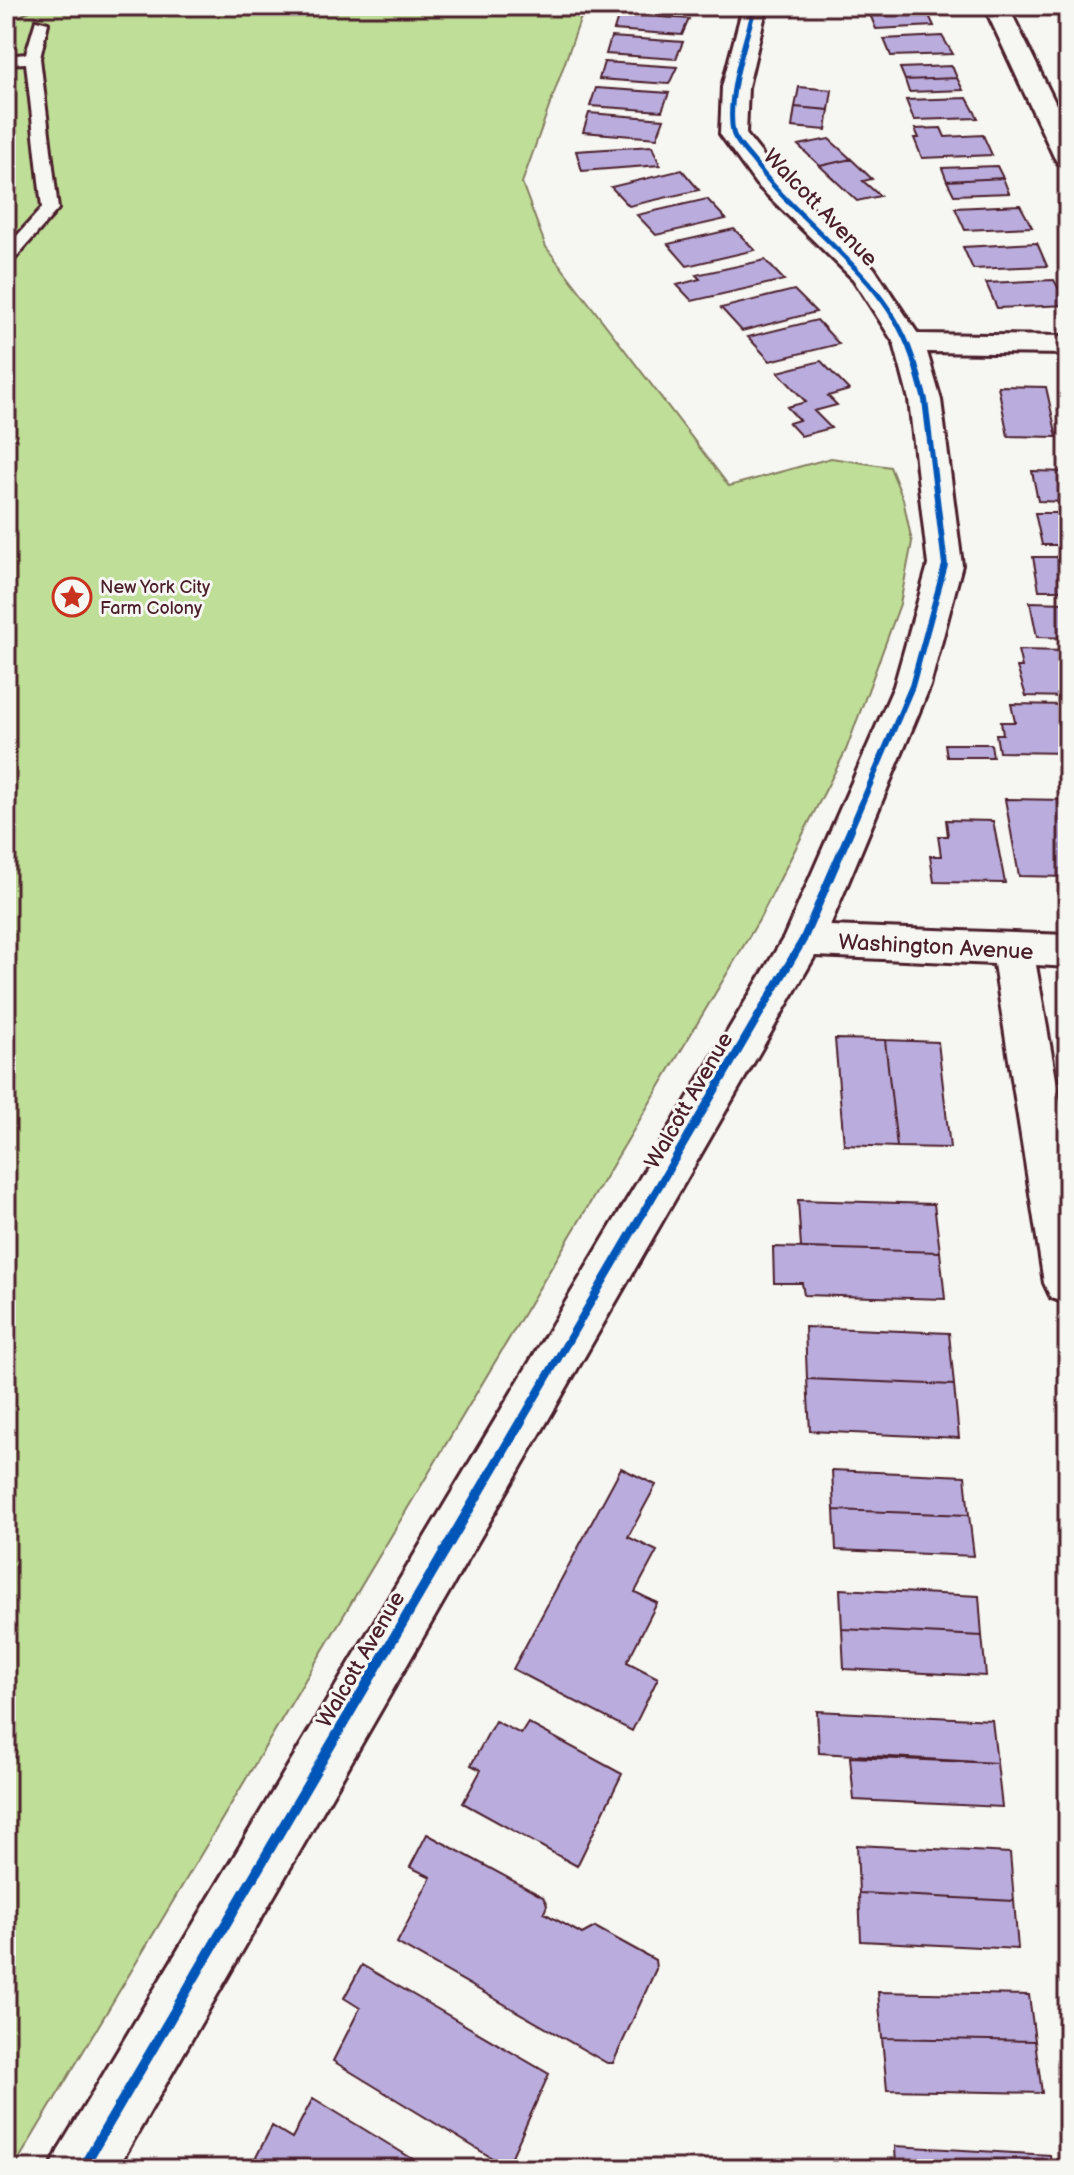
<svg xmlns="http://www.w3.org/2000/svg" width="1074" height="2175" viewBox="0 0 1074 2175" font-family="'Balsamiq Sans',sans-serif">
<style>
.green{fill:#bfde97;stroke:#847e61;stroke-width:2}
.building{fill:#baaddd;stroke:#4a1f2b;stroke-width:2}
.lines{fill:none;stroke-linecap:round;stroke-linejoin:round}
.lane-casing{stroke:#4a1f2b;stroke-width:6}
.street-casing{stroke:#4a1f2b;stroke-width:6}
.lane{fill:#f6f6f2;fill-rule:evenodd}
.street{fill:#f6f6f2;fill-rule:evenodd}
.cycleway-far3-casing{stroke:#f6f6f2;stroke-width:8}
.cycleway-far2-casing{stroke:#f6f6f2;stroke-width:10}
.cycleway-far1-casing{stroke:#f6f6f2;stroke-width:13}
.cycleway-casing{stroke:#f6f6f2;stroke-width:15}
.cycleway-far3{stroke:#0057b8;stroke-width:5}
.cycleway-far2{stroke:#0057b8;stroke-width:6}
.cycleway-far1{stroke:#0057b8;stroke-width:8}
.cycleway{stroke:#0057b8;stroke-width:10}
.labels{text-anchor:middle;stroke-width:6;stroke-linejoin:round;paint-order:stroke}
.far-poi-label{font-size:18px;fill:#4a1f2b;stroke:#f6f6f2;text-anchor:start}
.street-label{font-size:22px;fill:#4a1f2b;stroke:#f6f6f2}
</style>
<rect width="100%" height="100%" fill="#f6f6f2"/>
<filter id="ink" filterUnits="userSpaceOnUse"><feTurbulence type="fractalNoise" baseFrequency=".0125" numOctaves="2"/><feDisplacementMap in="SourceGraphic" scale="16" xChannelSelector="R" yChannelSelector="G"/><feConvolveMatrix kernelMatrix="1 2 1 2 8 2 1 2 1" color-interpolation-filters="sRGB"/></filter>
<g filter="url(#ink)">
<path class="green" d="M39,6H585L522,183L546,247L729,486L831,458L890,467L903,499L912,542L900,604L846,750L759,920L13,2169H6V13L18,17Z"/>
<path class="building" d="M622,6H690L689,11Z
M926,9L934,26L876,29L869,12Z
M619,14L689,19L682,35L614,30Z
M942,36L953,54L891,56L884,39Z
M611,37L683,42L676,59L606,54Z
M604,62L677,67L669,84L599,79Z
M952,66L957,78L905,80L900,68Z
M957,78L963,90L909,92L905,80Z
M799,87L832,90L829,110L795,107Z
M596,88L669,93L662,111L590,106Z
M967,98L978,118L914,120L906,100Z
M795,107L829,110L826,130L792,127Z
M589,113L664,119L657,138L583,132Z
M941,128L945,137L983,135L992,155L922,158L914,138H919L915,129Z
M829,139L851,159L820,166L798,145Z
M652,146L660,165L582,171L576,151Z
M851,159L872,179L863,181L880,196L857,201L820,166Z
M997,166L1003,178L947,181L942,168Z
M682,170L699,190L629,206L611,187Z
M1003,178L1009,193L954,195L947,181Z
M707,199L726,219L656,235L637,215Z
M1020,205L1032,227L965,230L955,208Z
M734,229L755,250L687,266L668,244Z
M1037,243L1047,266L973,269L963,247Z
M765,260L784,280L692,301L677,285L700,279L696,275Z
M1054,280L1068,305L997,308L986,283Z
M794,290L816,312L742,331L721,308Z
M817,320L839,344L770,361L748,337Z
M821,361L849,390L828,396L837,405L814,411L831,428L801,436L789,423L799,420L787,407L806,402L778,372Z
M998,386L1046,387L1057,437L1008,436Z
M1032,471L1068,472V502L1038,501Z
M1035,513H1068V545H1042Z
M1033,557H1068V590H1039Z
M1030,602L1068,603V638L1037,637Z
M1018,650L1068,651V697L1026,696L1017,667H1022Z
M1011,704L1068,705V753L999,752L996,734H1003L1001,722H1015Z
M945,744H991L993,757H947Z
M1005,799L1066,800L1068,877L1019,876Z
M946,820L993,821L1005,883L934,882L930,856H941L938,836H948Z
M835,1039L885,1040L897,1147L844,1145Z
M885,1040L938,1042L950,1148L897,1147Z
M798,1200L934,1204L940,1252L801,1248Z
M773,1247L940,1252L945,1299L804,1295L802,1283H774Z
M805,1327L949,1333L954,1385L807,1379Z
M807,1379L954,1385L959,1438L810,1431Z
M621,1468L656,1485L628,1537L657,1551L635,1592L657,1603L627,1662L658,1678L632,1731L513,1669Z
M832,1470L965,1476L969,1515L834,1510Z
M834,1510L969,1515L974,1556L836,1550Z
M840,1589L979,1596L982,1636L842,1629Z
M842,1629L982,1636L986,1676L844,1669Z
M817,1711L992,1720L997,1763L819,1753Z
M495,1721L521,1734L528,1723L622,1774L577,1866L463,1803L481,1770L471,1765Z
M850,1757L997,1763L1002,1807L854,1800Z
M427,1834L543,1897L547,1905L544,1913L582,1934L595,1927L655,1960L656,1969L613,2063H607L397,1943L431,1877L410,1867Z
M857,1845L1010,1853L1014,1901L859,1893Z
M859,1893L1014,1901L1018,1949L861,1941Z
M362,1965L549,2074L507,2167L333,2061L360,2008L344,1998Z
M878,1992L1029,1995L1035,2041L882,2038Z
M882,2038L1035,2041L1042,2093L887,2090Z
M313,2098L429,2169H250L272,2126L292,2138Z
M895,2146L1050,2155L1052,2169H896Z"/>
<g class="lines">
<g class="lane-casing">
<path id="lane" d="M36,20L48,23L40,58L58,209L12,262L6,263V248L42,208L26,63L6,64V56L26,54Z"/>
</g>
<g class="street-casing">
<path id="street" d="M743,6H767L748,87L746,134L776,172L874,268L918,334L1068,336V354L927,352L941,400L962,565L930,686L830,926L1068,935V967L1036,965L1068,1147V1304L1051,1298L1044,1283L994,964L815,956L117,2169H50L60,2147L784,937L894,686L928,565L909,400L894,343L853,279L756,184L720,134L722,87Z
M984,6H1008L1068,129V165L1058,163L1054,157Z"/>
</g>
<use href="#lane" class="lane"/>
<use href="#street" class="street"/>
<g class="cycleway-far3-casing">
<path id="cycleway-far3" d="M755,6C746,41 726,96 733,132C735,142 748,154 754,162C806,232 891,278 915,366"/>
</g>
<g class="cycleway-far2-casing">
<path id="cycleway-far2" d="M850,831L912,686L945,565L925,400L915,364"/>
</g>
<g class="cycleway-far1-casing">
<path id="cycleway-far1" d="M520,1423L803,940L851,829"/>
</g>
<g class="cycleway-casing">
<path id="cycleway" d="M82,2169L521,1421"/>
</g>
<use href="#cycleway-far3" class="cycleway-far3"/>
<use href="#cycleway-far2" class="cycleway-far2"/>
<use href="#cycleway-far1" class="cycleway-far1"/>
<use href="#cycleway" class="cycleway"/>
</g>
</g>
<defs>
<g id="sight-ring" transform="scale(2)"><circle r="9.5" fill="#f6f6f2" stroke="#c8321e" stroke-width="1.5"/><path d="M0-6L1.8-2.2L6-1.7L2.9 1.2L3.7 5.4L0 3.3L-3.7 5.4L-2.9 1.2L-6-1.7L-1.8-2.2Z" fill="#c8321e"/></g>
</defs>
<g fill-rule="evenodd">
<use href="#sight-ring" x="72" y="597"/>
</g>
<g class="labels">
<g class="far-poi-label">
<text x="100" y="593">New York City<tspan x="100" dy="21">Farm Colony</tspan></text>
</g>
<g class="street-label">
<text transform="translate(821 207) rotate(46)" y="8">Walcott Avenue</text>
<text transform="translate(936 946) rotate(3)" y="8">Washington Avenue</text>
<text transform="translate(688 1100) rotate(-60)" y="8">Walcott Avenue</text>
<text transform="translate(360 1659) rotate(-60)" y="8">Walcott Avenue</text>
</g>
</g>
<rect width="1074" height="2175" fill="none" stroke="#f6f6f2" stroke-width="32"/>
<rect x="16" y="16" width="1042" height="2143" fill="none" stroke="#4a1f2b" stroke-width="3" filter="url(#ink)"/>
</svg>
